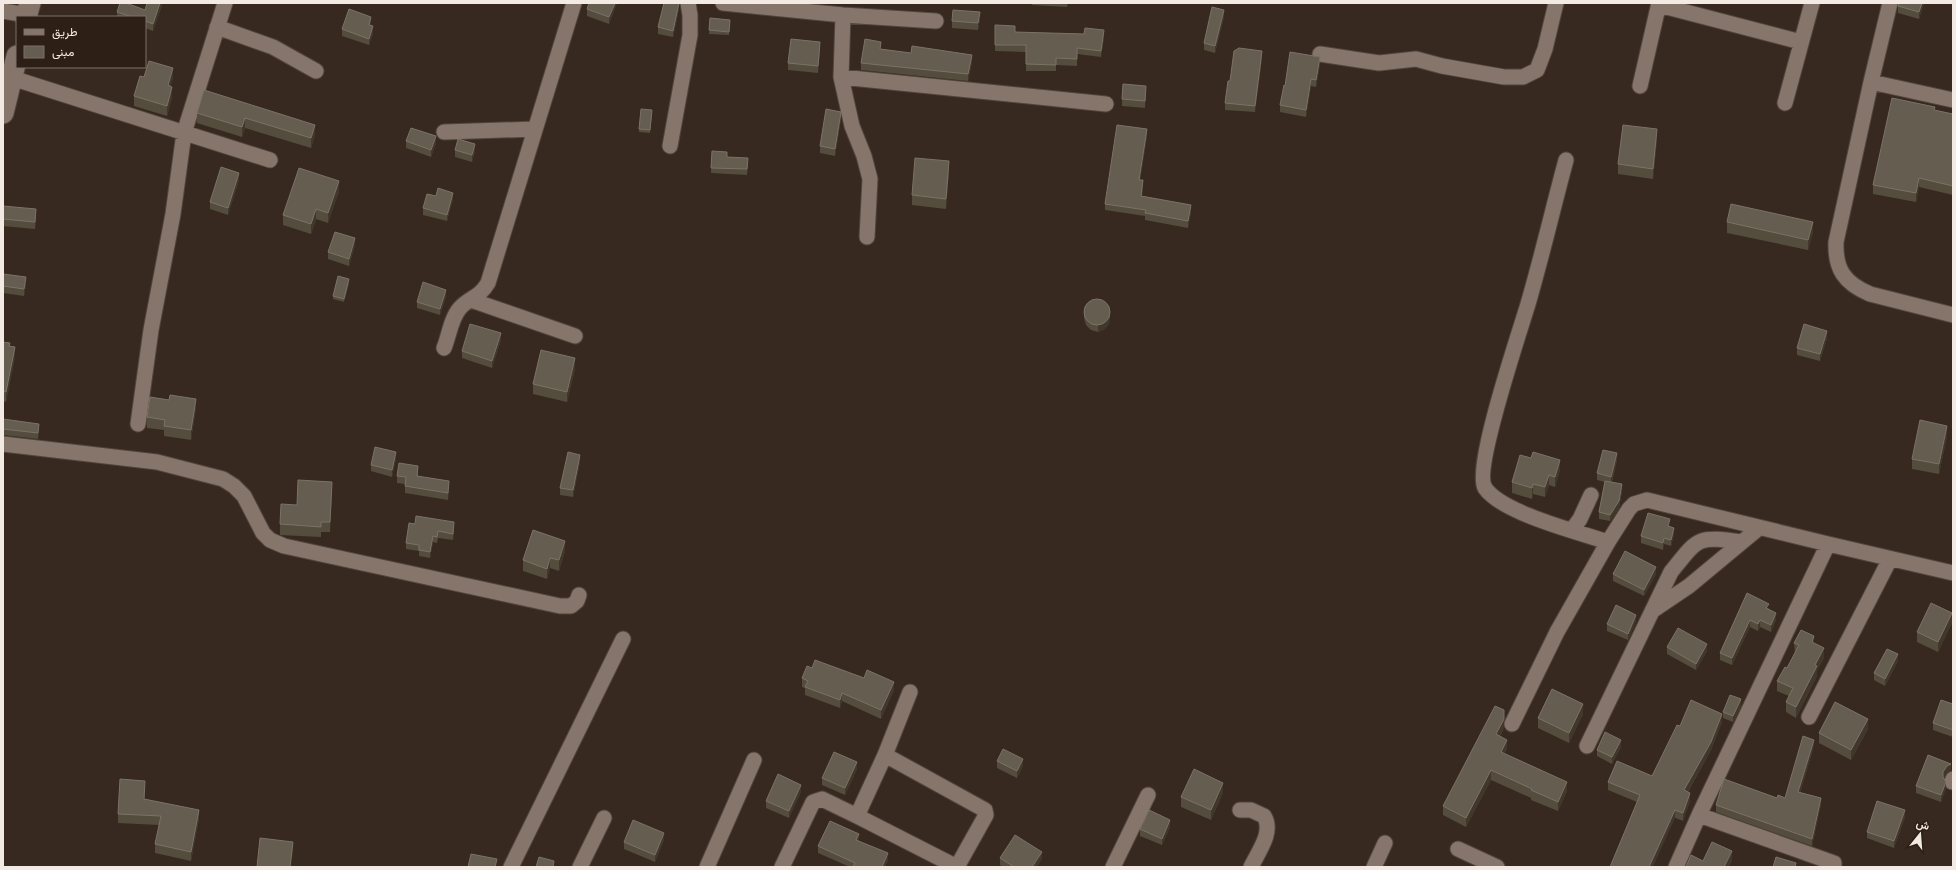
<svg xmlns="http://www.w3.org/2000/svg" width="1956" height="870" viewBox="0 0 1956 870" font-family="Ubuntu,Vazirmatn,sans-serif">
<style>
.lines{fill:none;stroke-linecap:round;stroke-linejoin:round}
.street-casing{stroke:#51453d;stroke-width:17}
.secondary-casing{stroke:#51453d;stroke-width:23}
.street{stroke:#86756a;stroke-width:15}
.secondary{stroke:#86756a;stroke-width:21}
.wall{fill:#544c3d}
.shaded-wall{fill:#41372a}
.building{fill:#655d4f;stroke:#7b7366}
</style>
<rect width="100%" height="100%" fill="#37291f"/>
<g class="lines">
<g class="street-casing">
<path id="street" d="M723,3L843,15L936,21
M1890,3L1871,82L1836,242C1835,269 1844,283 1870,294L1953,315
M1659,5L1801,42
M3,11L27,15
M843,15L841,77L852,126L864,156L870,179L867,237
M217,27L273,47L316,71
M1320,54L1379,63L1416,59L1442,66L1504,77H1523L1537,70L1545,49L1556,3
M841,77L1106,104
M12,78L270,160
M1871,82L1953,100
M1640,86L1659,3
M1785,103L1812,3
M444,132L535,129
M670,146L690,35V15L688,3
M1566,160C1553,208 1542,256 1528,304C1520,331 1473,469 1485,488C1502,513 1578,532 1608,542
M471,300L575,336
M444,348C449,336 451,318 460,308C470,297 479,298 488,283L574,3
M138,424L151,330L173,214L184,133L225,3
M3,444L157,462L223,479L234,486L244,496L263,533L270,540L284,546L560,606H571L577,601L579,595
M1572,530L1580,519L1591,495
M1652,611L1689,586L1742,542
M1809,717L1890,559
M1512,724L1557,632L1608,542L1629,509L1634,504L1647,500L1828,544
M1587,746L1671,572C1699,537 1697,536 1742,542L1759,528
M1952,782L1953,779
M1240,810H1251L1264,816C1274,832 1258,852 1251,867
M1699,815L1834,863V867
M857,816L955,866L958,865L986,815L985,810L885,755
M1458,849L1497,867
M511,867L623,639
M580,867L604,818
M707,867L754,760
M782,867L813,802L822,799L857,816L885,755L910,692
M1113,867L1148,795
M1374,867L1385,843
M1676,867L1699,815L1828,544L1953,573"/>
</g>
<g class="secondary-casing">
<path id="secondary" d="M26,17L30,3
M3,113L17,56"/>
</g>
<use href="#street" class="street"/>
<use href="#secondary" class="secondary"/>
</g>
<path class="wall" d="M162,3V5L153,31L145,28V17H117V12L145,10Z
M589,3H617L609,24L587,16V9Z
M1032,3H1068L1067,7L1032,5Z
M1924,3L1919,19L1898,13V6Z
M679,9L673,37L658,34V27Z
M1224,17L1215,53L1204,50V43Z
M710,18L730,20L729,35L709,34Z
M980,19L978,30L952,28V21Z
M371,24V25L373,33L369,45L342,36V29Z
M995,25L1015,32L1104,37L1101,57L1077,54V66L1056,65V71H1026V52L995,51Z
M820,49L818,73L788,70V63Z
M881,49L972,62L968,81L861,70V63Z
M1262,58L1255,112L1225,110V103Z
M1320,64L1316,87L1311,86L1306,117L1280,112V105L1285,86Z
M144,77L173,78L170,86L172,97L167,116L134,106V96Z
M1146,93L1145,108L1122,106V99Z
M1935,110L1953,114V195L1919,187L1916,202L1873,194V185Z
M197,113L315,125V135L311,148L245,128L242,137L197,123Z
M652,114L650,133L639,132V129Z
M841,118L835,156L820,153V146Z
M1147,136L1140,180L1143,187L1142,196L1191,212L1188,228L1145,220V216L1105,210V204Z
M1657,139L1653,179L1618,174V164Z
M406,141L436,143L431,157L406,148Z
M455,150L475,151L472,162L455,157Z
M712,151L748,164L747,175L711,173Z
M949,171L946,209L912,205V195Z
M239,180L228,215L210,209V202Z
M339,191L328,223L316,219L311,234L283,225V215Z
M453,199L447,221L423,215V208Z
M3,206L36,216L35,229L3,226Z
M1727,222L1813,232L1808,250L1727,233Z
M355,245L349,266L328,259V252Z
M3,274L26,284L24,296L3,293Z
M349,283L344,302L333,299V296Z
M446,296L440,315L417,308V302Z
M1084,311L1110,316L1109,324L1105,329L1098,332L1091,330L1086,325L1084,318Z
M1827,338L1820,361L1797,355V348Z
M501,340L492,368L462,358V351Z
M3,342L10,346L15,357L6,402L3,401Z
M575,369L567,402L533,394V384Z
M196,409L191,440L164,436V430L147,428V417Z
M3,419L39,430L38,439L4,435Z
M1947,436L1939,474L1912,469V459Z
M396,459L392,477L371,471V465Z
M1617,460L1612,482L1622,491L1619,508L1610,521L1599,519V512L1605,482L1597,480V473Z
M580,462L573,497L560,495V488Z
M1560,470L1555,487L1549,485L1545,497L1533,494L1532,499L1512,493V482Z
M418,473V476L449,487L448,500L405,493V484L397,483V476Z
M332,492L330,532H321V537L280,535V524L297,505Z
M409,523L454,529L453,540L438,538L437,543L433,542L430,558L419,556V551L406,549V543Z
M1670,527L1674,535L1671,546L1664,544L1663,550L1641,543V536Z
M565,551L559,571L550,568L547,579L523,571V560Z
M1613,574H1656L1644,596L1613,581Z
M1747,593L1769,609L1776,620L1771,632L1760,627L1758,631L1750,627L1732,665L1720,660V653Z
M1636,621L1628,640L1607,631V624Z
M1952,623L1938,652L1917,642V632Z
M1794,643H1814L1824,658L1817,670V676L1796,718L1786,712V702L1789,696L1777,691V681L1787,668L1795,653Z
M1667,647L1707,651L1696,670L1667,654Z
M1898,661L1885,686L1874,680V673Z
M812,668L894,690L881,719L842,701L840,708L805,695V688L802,687V678Z
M1953,704V737L1933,730V723Z
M1741,706L1733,722L1723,718V712Z
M1583,714L1569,743L1538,728V718Z
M1722,722L1711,750L1688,792L1690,801L1683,821L1608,790V782L1652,776L1680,726Z
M1504,728L1500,736L1507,749L1504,754L1567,791L1558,811L1531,800V798L1491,780L1466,827L1443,815V806Z
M1868,729L1851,760L1819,743V733Z
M1814,746L1800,793L1821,804L1812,846L1716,812V805L1777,798H1785Z
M1621,747L1612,764L1597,756V750Z
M997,761L1023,766L1017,778L997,768Z
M857,769L845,795L822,785V778Z
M1951,770L1947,773L1944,778L1946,788L1941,802L1916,793V786Z
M145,790L144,799L199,819L191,861L155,853V844L159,825L118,823V814Z
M801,792L789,818L766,808V801Z
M1223,793L1211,820L1181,807V797Z
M1905,817L1894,848L1867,838V832Z
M1170,827L1162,845L1140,836V829Z
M664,840L655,862L624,849V842Z
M859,841L888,860L885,867H850L818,853V846Z
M1000,858H1042L1037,867H1003L1000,865Z"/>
<path class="shaded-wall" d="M160,3H162V5L153,31V24Z
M615,3H617L609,24V17Z
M679,3V9L673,37V31Z
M1922,3H1924L1919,19V12Z
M1224,10V17L1215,53V46Z
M980,12V19L978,30V23Z
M371,17V24L369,32V25Z
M373,26V33L369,45V39Z
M1104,30V37L1101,57V51Z
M820,42V49L818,73V66Z
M1262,51V58L1255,112V106Z
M972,55V62L968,81V74Z
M1320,57V64L1316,87V80Z
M173,68V78L168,95V85Z
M1311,79V86L1306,117V110Z
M172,87V97L167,116V106Z
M841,112V118L835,156V149Z
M245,118V128L242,137V127Z
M315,125V135L311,148V138Z
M1147,129V136L1139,187V180Z
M1657,129V139L1653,179V169Z
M436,136V143L431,157V150Z
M475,144V151L472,162V155Z
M949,161V171L946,209V199Z
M239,173V180L228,215V208Z
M1919,178V187L1916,202V193Z
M1143,180V187L1141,203V196Z
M339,181V191L328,223V213Z
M453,193V199L447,221V215Z
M1191,205V212L1188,228V221Z
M36,209V216L35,229V222Z
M316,209V219L311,234V224Z
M1813,222V232L1808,250V240Z
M355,238V245L349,266V259Z
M26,277V284L24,296V289Z
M349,279V283L344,302V299Z
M446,290V296L440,315V309Z
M1110,310L1109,324L1105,329L1098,332V325Z
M1827,331V338L1820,361V354Z
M501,333V340L492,368V361Z
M15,347V357L6,402V392Z
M575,358V369L567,402V392Z
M196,399V409L191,440V430Z
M39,424V430L38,439V433Z
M1947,426V436L1939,474V464Z
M3,429H4V435H3Z
M396,452V459L392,477V470Z
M1617,453V460L1611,483V477Z
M580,455V462L573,497V490Z
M1560,460V470L1555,487V477Z
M1549,475V485L1545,497V487Z
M449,481V487L448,500V493Z
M332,482V492L330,532V522Z
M1533,484V494L1532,499V488Z
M1622,484V491L1619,508L1610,521V515Z
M454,522V529L453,540V534Z
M1674,528V535L1671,546V540Z
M433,536V542L430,558V552Z
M1664,538V544L1663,550V543Z
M565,541V551L559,571V560Z
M550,558V568L547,579V569Z
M1656,567V574L1644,596V590Z
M1776,613V620L1771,632V625Z
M1952,613V623L1938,652V642Z
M1636,615V621L1628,640V634Z
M1750,620V627L1732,665V658Z
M1760,620V627L1758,631V624Z
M1814,636V647L1812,642Z
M1707,644V651L1696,670V664Z
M1824,648V658L1817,670V676L1796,718V707L1815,665Z
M1898,654V661L1885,686V679Z
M894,682V690L881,719V710Z
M842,693V701L840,708V700Z
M1741,699V706L1733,722V716Z
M1583,704V714L1569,743V733Z
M1504,710V728L1496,743V734Z
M1722,714V722L1711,750L1684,798V790Z
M1868,719V729L1851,760V750Z
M1507,740V749L1501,761V752Z
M1621,740V747L1612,764V757Z
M1814,740V746L1798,799V792Z
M1023,759V766L1017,778V771Z
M857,762V769L845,795V788Z
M1951,764V770L1947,773L1943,779V772L1947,766Z
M1491,770V780L1466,827V818Z
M1567,782V791L1558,811V802Z
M1946,782V788L1941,802V795Z
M1223,783V793L1211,820V810Z
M801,785V792L789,818V811Z
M1690,793V801L1683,821V813Z
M1821,798V804L1812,846V839Z
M199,810V819L191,861V852Z
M1675,810V818L1653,867H1649Z
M1905,810V817L1894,848V841Z
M1170,820V827L1162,845V839Z
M664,833V840L655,862V855Z
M859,834V841L856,847V840Z
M293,842V852L291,867H290Z
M1732,851V861L1729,867H1724Z
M1042,852V858L1037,867H1032Z
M888,853V860L885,867H882Z"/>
<path class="building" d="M120,3H126L145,10L147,3H160L153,24L145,21V17H132L117,12Z
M589,3H615L609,17L587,9Z
M664,3H679L673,31L658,27Z
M1899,3H1922L1919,12L1898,6Z
M1212,7L1224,10L1215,46L1204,43Z
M349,9L371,17L369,25L373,26L369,39L342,29Z
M953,10L980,12L978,23L952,21Z
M710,18L730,20L729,32L709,30Z
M995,25L1015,26V32L1084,34L1085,28L1104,30L1101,51L1077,48V59L1056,58V65L1026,64V45H995Z
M791,39L820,42L818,66L788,63Z
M865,39L881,42L880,49L911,53L912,46L972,55L968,74L861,63Z
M1239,48L1262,51L1255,106L1225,103L1228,81H1230L1234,51Z
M1290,52L1320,57L1316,80L1311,79L1306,110L1280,105L1284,85L1285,86Z
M149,61L173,68L168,85L172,87L167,106L134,96L140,76L144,77Z
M1123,84L1146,86L1145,101L1122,99Z
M204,90L315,125L311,138L245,118L242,127L197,113Z
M1892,98L1935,107L1934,110L1953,114V186L1919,178L1916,193L1873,185Z
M641,109L652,110L650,130L639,129Z
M826,109L841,112L835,149L820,146Z
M1117,125L1147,129L1139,180H1143L1141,196L1191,205L1188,221L1145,213L1146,210L1105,204Z
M1623,125L1657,129L1653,169L1618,164Z
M411,128L436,136L431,150L406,141Z
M458,139L475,144L472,155L455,150Z
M712,151L727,152V157L748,158L747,169L711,168Z
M915,158L949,161L946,199L912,195Z
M221,167L239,173L228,208L210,202Z
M299,168L339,181L328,213L316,209L311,224L283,215Z
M438,188L453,193L447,215L423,208L427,194L436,196Z
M1731,204L1813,222L1808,240L1727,222Z
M3,206L36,209L35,222L3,219Z
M335,232L355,238L349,259L328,252Z
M3,274L26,277L24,289L3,286Z
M338,276L349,279L344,299L333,296Z
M423,282L446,290L440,309L417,302Z
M1084 312a13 13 0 1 1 26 0a13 13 0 1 1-26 0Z
M470,324L501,333L492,361L462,351Z
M1804,324L1827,331L1820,354L1797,348Z
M3,342L10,343L9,346L15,347L6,392L3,391Z
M541,350L575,358L567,392L533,384Z
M170,395L196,399L191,430L164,426L165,420L147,417L150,397L169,400Z
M3,419L39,424L38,433L3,429Z
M1920,420L1947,426L1939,464L1912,459Z
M375,447L396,452L392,470L371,465Z
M1603,450L1617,453L1611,477L1597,473Z
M568,452L580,455L573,490L560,488Z
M1533,452L1560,460L1555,477L1549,475L1545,487L1533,484L1532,488L1512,482L1520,455L1531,458Z
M399,463L418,466L417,476L449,481L448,493L405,486L406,477L397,476Z
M298,480L332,482L330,522H321V527L280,524L281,504L297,505Z
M1605,481L1622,484L1619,501L1610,515L1599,512Z
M1648,513L1670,519L1668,526L1674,528L1671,540L1664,538L1663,543L1641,536Z
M416,516L454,522L453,534L438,531L437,537L433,536L430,552L419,550V545L406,543L409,523L415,524Z
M533,530L565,541L559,560L550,558L547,569L523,560Z
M1625,551L1656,567L1644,590L1613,574Z
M1747,593L1769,604L1766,608L1776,613L1771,625L1760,620L1758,624L1750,620L1732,658L1720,653Z
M1931,603L1952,613L1938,642L1917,632Z
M1616,605L1636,615L1628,634L1607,624Z
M1678,628L1707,644L1696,664L1667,647Z
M1801,630L1814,636L1812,642L1824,648L1815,665L1817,666L1796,707L1786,702L1793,688L1777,681L1785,667L1787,668L1799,645L1794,643Z
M1887,649L1898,654L1885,679L1874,673Z
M815,660L864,678L867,670L894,682L881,710L842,693L840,700L805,687L808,681L802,678L807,666L812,668Z
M1552,689L1583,704L1569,733L1538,718Z
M1730,695L1741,699L1733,716L1723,712Z
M1691,700L1722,714L1711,742L1684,790L1690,793L1683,813L1675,810L1649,867H1610L1640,795L1608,782L1617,761L1652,776L1677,725L1680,726Z
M1941,700L1953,704V730L1933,723Z
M1835,702L1868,719L1851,750L1819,733Z
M1495,706L1504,710V719L1496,734L1507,740L1501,752L1567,782L1558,802L1531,790L1532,789L1491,770L1466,818L1443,806Z
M1605,732L1621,740L1612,757L1597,750Z
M1803,736L1814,740L1798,792L1821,798L1812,839L1716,805L1724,779L1777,798L1778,795L1785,798Z
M1003,749L1023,759L1017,771L997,761Z
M834,752L857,762L845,788L822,778Z
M1928,755L1951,764L1947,766L1943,772V777L1946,782L1941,795L1916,786Z
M1194,769L1223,783L1211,810L1181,797Z
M778,774L801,785L789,811L766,801Z
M120,779L145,781L144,799L199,810L191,852L155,844L161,816L118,814Z
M1877,801L1905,810L1894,841L1867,832Z
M1149,810L1170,820L1162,839L1140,829Z
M633,820L664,833L655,855L624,842Z
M830,821L859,834L856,840L888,853L882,867H853L855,863L818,846Z
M1015,835L1042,852L1032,867H1014L1000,858Z
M260,838L293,842L290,867H257Z
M1712,842L1732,851L1724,867H1686L1691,855L1703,861Z
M471,854L497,859L495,867H468Z
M539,857L554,861L553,867H536Z
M1776,857L1796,863L1795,867H1773Z"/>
<rect width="1956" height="870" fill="none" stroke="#f3eae3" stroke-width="8"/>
<rect x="16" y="16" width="130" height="52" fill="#2d1f16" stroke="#7c7068"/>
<rect x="24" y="29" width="20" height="6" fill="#86756a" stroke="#7c7068"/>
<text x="52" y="36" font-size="12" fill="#f3eae3">طريق</text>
<rect x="24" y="46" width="20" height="12" fill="#655d4f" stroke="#7c7068"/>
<text x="52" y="56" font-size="12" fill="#f3eae3">مبنى</text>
<g transform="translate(1920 834) rotate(17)" stroke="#2d1f16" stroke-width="3" paint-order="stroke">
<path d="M0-3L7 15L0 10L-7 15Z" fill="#f3eae3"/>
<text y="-6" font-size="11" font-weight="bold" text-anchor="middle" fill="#f3eae3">ش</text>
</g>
</svg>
